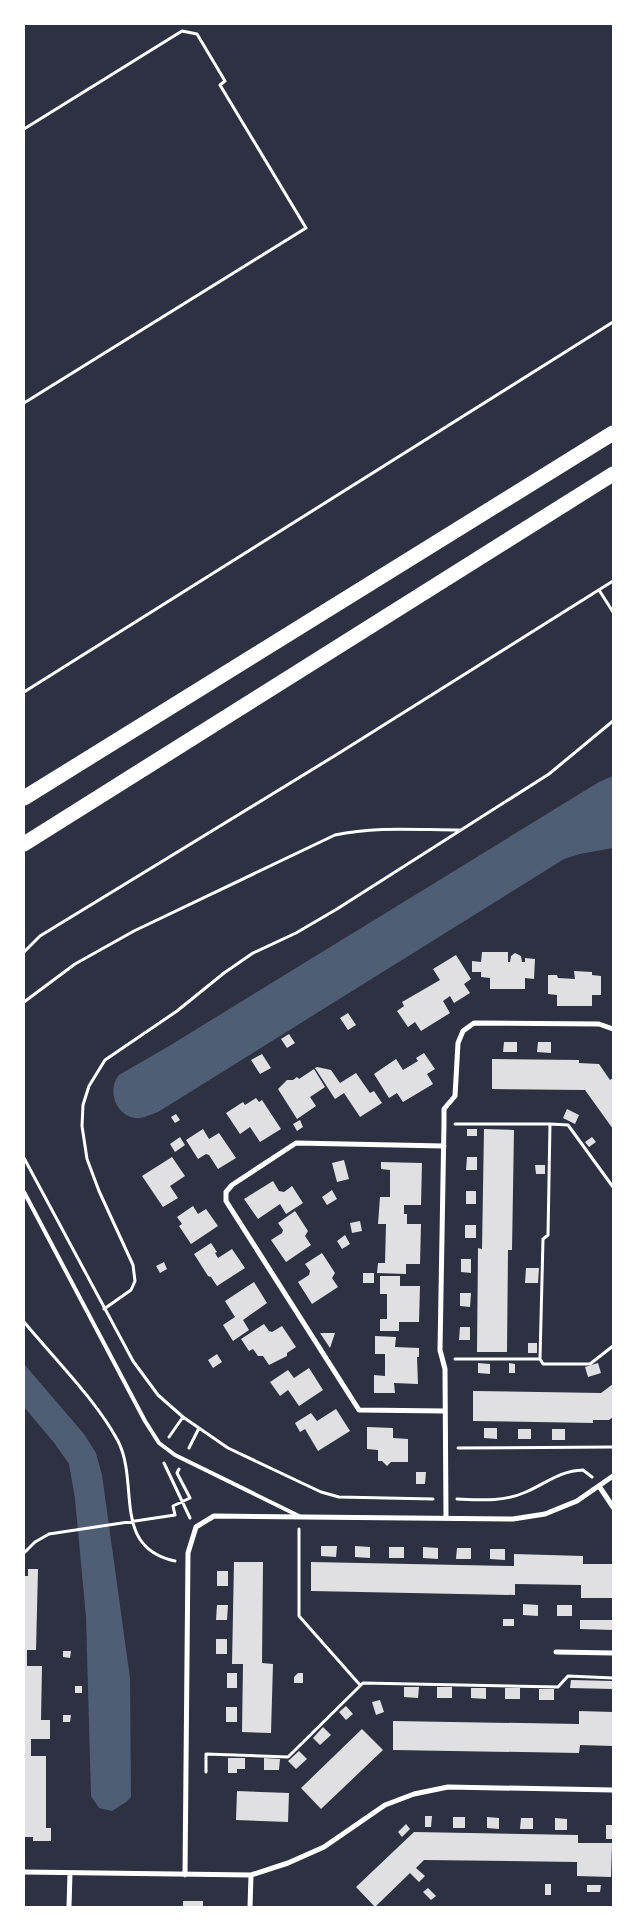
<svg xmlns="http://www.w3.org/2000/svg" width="637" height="1931" viewBox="0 0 637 1931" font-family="'Roboto Condensed',sans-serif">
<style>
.water{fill:#4f5d75}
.building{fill:#e0e0e3}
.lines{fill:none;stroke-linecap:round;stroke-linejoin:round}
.path{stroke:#fff;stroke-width:3}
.service{stroke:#fff;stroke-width:4}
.minor{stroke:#fff;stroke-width:5}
.motorway{stroke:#fff;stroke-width:15}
</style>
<rect width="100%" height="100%" fill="#2d3142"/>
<path class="water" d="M613,776V848L580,854L564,859L158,1112C150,1115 142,1119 135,1118C115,1115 107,1089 119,1075L169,1046L599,782Z
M24,1364L84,1434L96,1453L102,1475L130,1678L131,1797L126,1802L112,1811L99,1808L91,1796L86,1617L75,1499L69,1464L55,1444L24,1407Z"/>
<path class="building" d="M482,952H508V962H510L511,956L515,953L521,956L522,962H525V958L535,959L534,979L525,978V989H490V978L481,977V972H472V961L481,962Z
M456,955L471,979L464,984L470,993L454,1003L450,996L443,1001L450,1013L421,1031L415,1022L408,1027L397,1011L404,1006L402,1002L440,980L433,969Z
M574,971L592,972V975L601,976V995H592V1006H557V995L548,994V975H557L558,978L575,979Z
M348,1013L356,1025L348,1030L340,1018Z
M289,1034L295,1043L287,1048L281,1039Z
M504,1042H517V1052H503Z
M538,1042H551V1053L537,1052Z
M424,1053L435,1069L427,1074L433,1084L403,1102L397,1093L389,1098L374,1074L396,1059L403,1070L418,1061L416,1058Z
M262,1054L271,1068L260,1074L251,1060Z
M492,1059L579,1060V1063L599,1064L610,1080L613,1078V1129L585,1090L492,1089Z
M317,1067L331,1070L340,1083L356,1073L370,1093L374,1091L382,1103L360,1117L344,1093L335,1099L315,1068Z
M314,1069L325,1087L310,1097L316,1106L297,1119L278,1089L287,1080H293L297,1077L299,1079Z
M256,1098L259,1102L262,1100L281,1129L260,1142L250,1127L240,1134L226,1113L243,1102L245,1105Z
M567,1109L579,1115L575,1124L563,1118Z
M176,1114L180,1120L175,1123L171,1117Z
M300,1120L303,1127L297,1131L293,1124Z
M203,1129L209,1139L219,1133L236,1158L218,1169L209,1155L206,1154L198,1159L186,1140Z
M467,1129H477V1136H467Z
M484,1129L514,1130L512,1250H508L507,1352H477L478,1248L482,1249Z
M180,1137L185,1145L175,1152L170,1144Z
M592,1137L596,1142L589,1147L585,1142Z
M172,1157L185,1176L170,1186L178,1198L163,1207L142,1176Z
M467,1157H477V1170H466Z
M344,1160L349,1179L337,1182L332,1163Z
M381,1162L422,1163L421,1205H404V1214H407V1224H421L420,1264H406V1274L377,1273L378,1263H385L386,1224H378L380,1197H390V1170L381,1169Z
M535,1165H545V1174H536Z
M273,1181L279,1191L284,1192L292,1186L303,1203L286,1214L280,1204L258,1219L244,1199Z
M332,1190L337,1199L327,1205L322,1197Z
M466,1191H476V1204H466Z
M193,1206L198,1214L206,1209L218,1226L191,1244L179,1226L182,1224L177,1217Z
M295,1211L308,1231L305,1236L311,1245L286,1262L271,1240L282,1233L283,1230L278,1223Z
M360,1221L362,1231L352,1233L350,1223Z
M465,1225H476V1238H465Z
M345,1235L350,1244L342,1249L337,1241Z
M211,1243L217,1252L215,1253L218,1258L232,1249L245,1268L217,1286L211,1277L208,1276L194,1254Z
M322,1253L335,1273L332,1278L338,1287L312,1304L298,1282L309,1275L310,1271L305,1264Z
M461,1259H471V1273L461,1272Z
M164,1262L167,1269L160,1273L156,1266Z
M526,1268H539L538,1283H525Z
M363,1273H374V1283H363Z
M380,1276H400V1286H420L419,1322H399V1331H380V1319H387V1294H380Z
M254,1282L267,1303L243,1320L249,1330L233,1341L223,1325L235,1317L225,1301Z
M460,1293H471L470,1307L460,1306Z
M264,1324L269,1331L272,1332L282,1326L296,1347L287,1353V1356L269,1365L263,1356H258L253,1349L249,1351L241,1339Z
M460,1327H470V1340H459Z
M320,1333H335L330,1348Z
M375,1336L396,1337L395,1347L419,1348V1357H417L418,1384L394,1383L395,1393H374V1375L385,1376V1354H375Z
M528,1343H537V1353H528Z
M217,1354L222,1362L213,1368L208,1360Z
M478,1363L490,1364V1374L478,1373Z
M509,1363L515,1364V1373H509Z
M598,1363L601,1373L588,1377L585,1367Z
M309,1368L323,1390L299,1406L288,1390L280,1396L270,1382L288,1370L294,1378Z
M613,1384V1417L609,1420H593V1423L473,1421V1391L601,1393Z
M336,1409L350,1431L318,1451L305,1429L300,1432L295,1423L311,1413L317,1421Z
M367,1427L393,1428V1438L408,1439V1462H391L387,1466L382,1461H378V1450L367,1449Z
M484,1428H497V1439L484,1438Z
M518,1429H531V1439H518Z
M552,1429H565V1440H552Z
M416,1472H426L425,1484H416Z
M321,1546H337L336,1557L321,1556Z
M355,1546L370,1547V1558L355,1557Z
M389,1547H404V1558H389Z
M423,1547L438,1548V1559L423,1558Z
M457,1548H471V1559H456Z
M490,1549H505V1560L490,1559Z
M514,1554L583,1556V1564H613V1598H581V1585L515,1584V1595L311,1591V1562L514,1566Z
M234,1562H263L262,1663L273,1664L271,1733L242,1732L243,1664H232Z
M28,1569H38L36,1650H27V1666H42L41,1720H50V1739H31V1756H46V1828H51V1841H33V1837H24V1576H28Z
M217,1571H228V1586H217Z
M523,1604L538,1605V1616L523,1615Z
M217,1605H228L227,1620H216Z
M557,1605H572V1616H557Z
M503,1619H514V1626H503Z
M580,1620H613V1630L580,1629Z
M216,1639H227V1654H216Z
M63,1651H71L70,1658L63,1657Z
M227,1673H237V1688H227Z
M298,1673H303V1683H294V1677Z
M571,1680L613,1681V1689L570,1688Z
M75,1686H82V1693H75Z
M404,1687H419L418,1698L404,1697Z
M437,1687H452V1698H437Z
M471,1688H486V1699L471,1698Z
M505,1688H520V1699H505Z
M539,1689H554V1700H539Z
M380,1700L384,1712L376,1715L372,1702Z
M346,1706L353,1714L346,1720L339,1712Z
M226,1707H237V1722H226Z
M579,1711L613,1712V1746L580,1745L579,1753L393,1750V1721L579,1724Z
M63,1715H71L70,1722H63Z
M323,1727L331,1735L320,1745L313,1738Z
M362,1729L383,1750L321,1809L301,1788Z
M299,1751L307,1759L296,1769L288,1761Z
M228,1758H245V1769H237V1773H228Z
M264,1758L280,1759L279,1770H264Z
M237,1791L289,1793L288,1822L236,1820Z
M425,1816H432L431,1827H425Z
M453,1817H465V1828H453Z
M487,1817L499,1818V1829L487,1828Z
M521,1818H533V1829H520Z
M555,1818L567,1819V1830H555Z
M406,1824L410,1829L402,1837L398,1832Z
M606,1825H613V1839H606Z
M414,1832L578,1835V1843H612L611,1877L577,1876V1862L424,1860L416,1868L425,1876L419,1882L410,1873L375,1907L356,1887Z
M545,1884H551V1895H545Z
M587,1885H601L600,1892H587Z
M428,1888L436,1896L431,1900L423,1892Z
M183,1901H203V1907H183Z"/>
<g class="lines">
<path class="path" d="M24,129L182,31L197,34L225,81L220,85L306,228L24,403
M599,590L613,612
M24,692L613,322
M24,952L40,936L336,755L613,581
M24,1002L75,964L134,931L335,835C376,826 418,830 460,830
M455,1124H550L548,1235L543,1239L540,1359
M550,1124L568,1125L613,1187
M24,1158L133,1361L158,1395L183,1417L228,1448L321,1492L339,1497L433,1499
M104,1309L131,1290L135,1281L133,1265L99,1191L87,1159L82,1126L83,1105L89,1086L105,1060L177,1011L224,973L253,953L296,933L337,909L549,774L613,721
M24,1322C54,1358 96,1400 118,1441C140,1484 111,1547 175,1561
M455,1359H540L543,1364H590L613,1346
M169,1437L183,1417
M189,1448L199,1428
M458,1448L613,1447
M164,1463L190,1518
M457,1499C480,1500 504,1502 526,1492C547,1483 559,1471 583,1470L592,1477
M299,1529V1616L360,1685
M24,1553L35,1542L49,1534L175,1515L173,1506L190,1498L177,1473L179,1469
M206,1772V1754L288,1757L363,1683L558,1687L568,1676L613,1678"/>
<path class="service" d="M24,1192L145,1421L159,1443L175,1455L299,1516"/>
<path class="minor" d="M444,1146L296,1143L232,1185L226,1192V1201L359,1410L444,1411
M599,1486L613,1507
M446,1518L445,1369L440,1350L444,1123V1109L455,1096L458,1043L463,1031L474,1023L599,1024L613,1029
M556,1652L613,1653
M24,1872L251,1875L288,1863L324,1847L385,1805L414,1794L448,1787L613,1790
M185,1875L188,1553L196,1527L214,1516L513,1519L545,1514L577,1501L613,1476
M69,1907L70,1873
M250,1907L251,1875"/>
<path class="motorway" d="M24,798L613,433
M24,844L613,474"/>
</g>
<rect width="637" height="1931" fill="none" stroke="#ffffff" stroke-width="50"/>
</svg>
